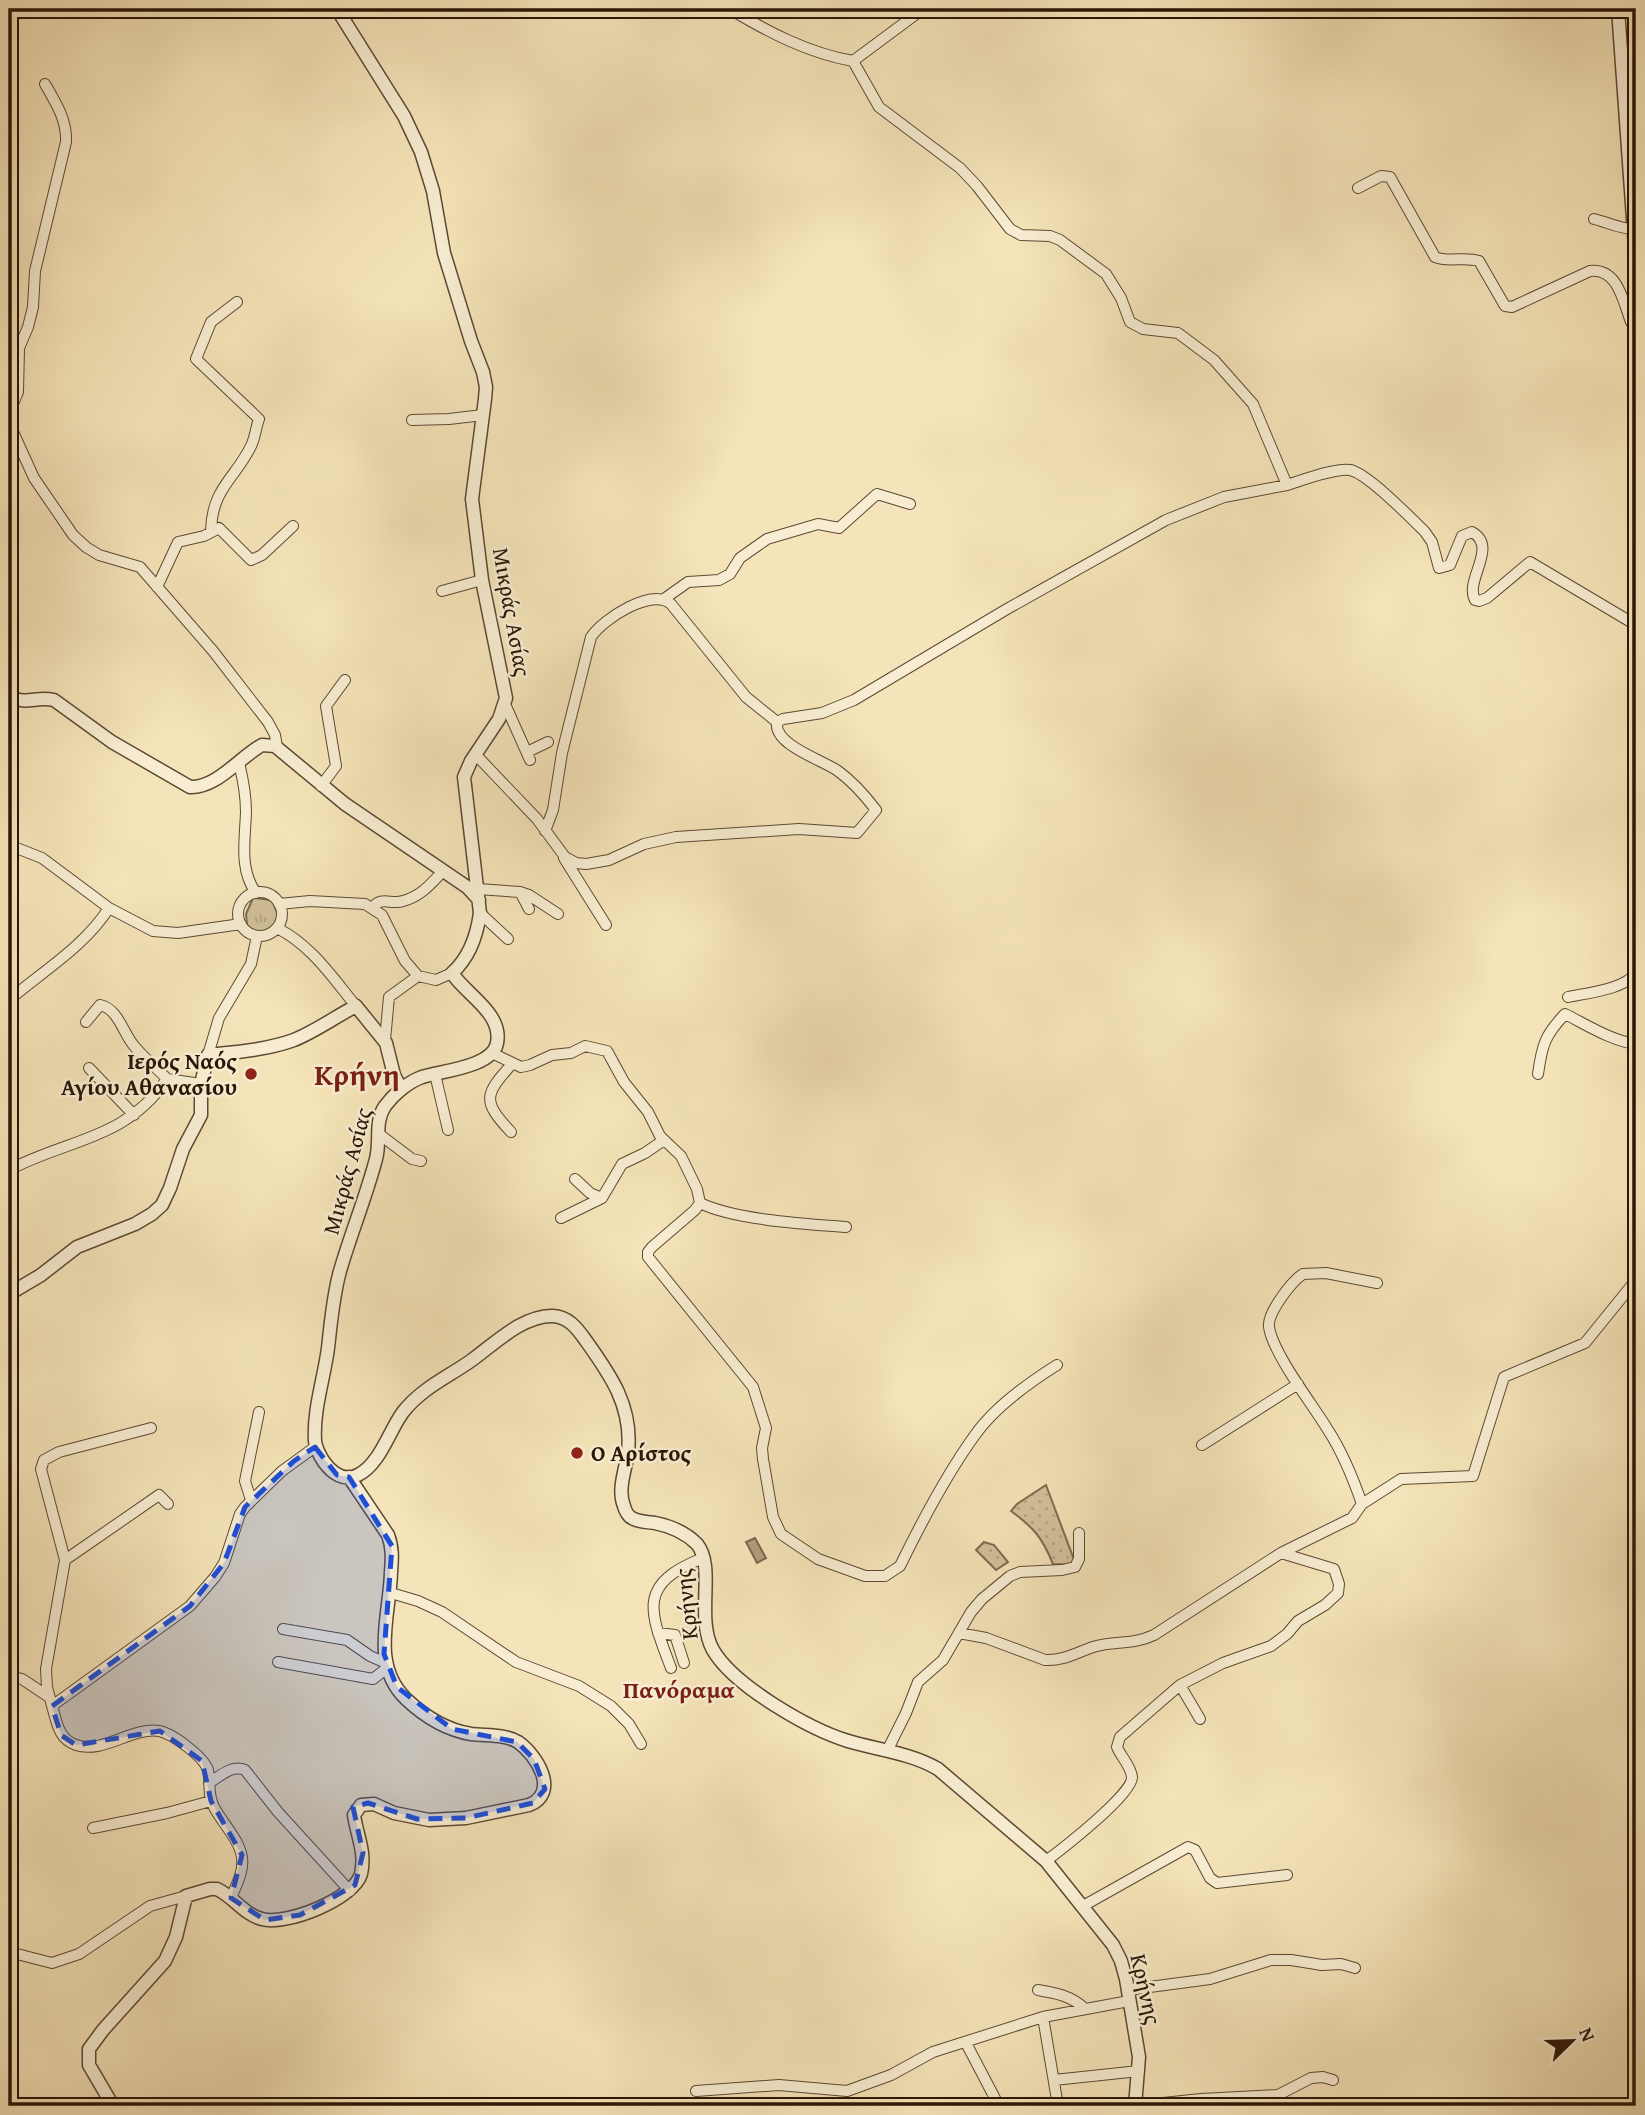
<svg xmlns="http://www.w3.org/2000/svg" width="1645" height="2115" viewBox="0 0 1645 2115" font-family="'Gentium Book Plus',serif">
<style>
.grass{fill:url(#grass-dots);stroke:#7e6b50;stroke-width:2}
.park{fill:url(#park-tufts);stroke:#7e6b50;stroke-width:2}
.water{fill:#b09e7c;stroke:#7a674d;stroke-width:2}
.lines{fill:none;stroke-linecap:round;stroke-linejoin:round}
.minor-casing{stroke:#5c4933;stroke-width:12}
.tertiary-casing{stroke:#5c4933;stroke-width:15}
.minor{stroke:#f8edd2;stroke-width:10}
.tertiary{stroke:#f8edd2;stroke-width:12}
.marked{fill:#1d4ed8;fill-opacity:0.2;stroke:#1d4ed8;stroke-width:5;stroke-dasharray:14 9;stroke-linejoin:round}
.poi-dot{fill:#8f2418;stroke:#f8edd2;stroke-width:2.5}
.labels{text-anchor:middle;stroke-width:5;stroke-linejoin:round;paint-order:stroke}
.street-label{font-size:23px;fill:#291506;stroke:#f8edd2}
.poi-label{font-size:23px;font-weight:bold;fill:#291506;stroke:#f8edd2;text-anchor:end}
.neighbourhood-label{font-size:24px;font-weight:bold;fill:#7a1f14;stroke:#f8edd2}
.district-label{font-size:30px;font-weight:bold;fill:#7a1f14;stroke:#f8edd2}
</style>
<defs>
<pattern id="grass-dots" width="8" height="8" patternUnits="userSpaceOnUse" patternTransform="scale(1.75)"><rect width="8" height="8" fill="#d2c19b"/><path d="M2 2h.1M6 6h.1" fill="none" stroke="#b4a584" stroke-width="1.8" stroke-linecap="round"/></pattern>
<pattern id="park-tufts" width="24" height="20" patternUnits="userSpaceOnUse" patternTransform="scale(1.75)"><rect width="24" height="20" fill="#d2c19b"/><path d="M3 7l-1-3M5 7V3M7 7l1-3M15 17l-1-3M17 17v-4M19 17l1-3" fill="none" stroke="#b4a584"/></pattern>
</defs>
<rect width="100%" height="100%" fill="#f5e4b9"/>
<filter id="stains"><feTurbulence type="fractalNoise" baseFrequency=".00286" numOctaves="4"/><feColorMatrix values="0 0 0 0 .2 0 0 0 0 .09 0 0 0 0 .02 0 0 0 .5 -.17"/></filter>
<radialGradient id="worn" r=".72"><stop offset=".6" stop-color="#630" stop-opacity="0"/><stop offset="1" stop-color="#630" stop-opacity=".3"/></radialGradient>
<path class="grass" d="M1046,1485L1076,1565L1053,1564C1042,1537 1034,1528 1011,1511L1017,1504Z
M984,1542L994,1545L1008,1562L996,1570L976,1550Z"/>
<path class="park" d="M253,898L272,900L278,915L277,923L271,931L256,934L247,925L246,914Z"/>
<path class="water" d="M755,1538L766,1558L757,1563L746,1542Z"/>
<g class="lines">
<g class="minor-casing">
<path id="minor" d="M730,9C768,32 808,53 853,61L879,107L960,168L977,186L1010,229L1021,235L1050,236L1060,240L1106,274L1121,298L1130,322L1143,329L1178,333L1214,360L1253,404L1287,485C1303,480 1334,468 1350,470C1367,473 1411,518 1425,532L1432,542L1439,568L1450,565L1462,536L1472,532C1499,547 1464,580 1475,600L1479,601L1487,598L1530,562L1636,625
M853,61L923,9
M1358,188L1381,176L1390,177L1435,257C1449,263 1464,256 1479,261L1505,306L1512,307L1590,271C1618,268 1623,301 1631,322L1636,326
M1594,219C1607,222 1620,229 1634,229
M9,413L18,392L19,348L28,327L33,307L35,271L66,142C67,120 56,103 45,84
M412,420L449,419L483,415
M9,423L34,478L73,535L86,547L99,555L140,567L213,651L268,722L275,735L277,747
M211,531C212,488 235,479 251,446C255,438 256,427 259,419L196,359L211,322L237,302
M157,587L178,542L204,536L219,528L251,560L262,555L293,526
M442,591L482,580
M664,599L688,582L719,580L730,574L740,558L767,539L818,524L839,528L877,494L910,504
M505,704L530,760
M777,722L783,719L822,713L854,700L1007,609L1166,520L1224,497L1287,485
M527,752L548,742
M476,755L537,819L565,857L576,863L586,864L609,860L644,844L676,837L799,829L857,833L876,810C866,797 852,781 838,771C823,760 773,745 777,722L746,697L671,604C652,587 603,619 591,637L562,753L553,810L545,831
M239,763C243,779 246,795 246,812C245,841 239,869 256,893
M321,786L336,766L326,706L345,680
M9,845L42,858L109,908L153,931L178,933L241,924
M564,858L606,925
M478,889L520,892L529,909
M520,892L529,895L558,914
M238 914a22 22 0 1 1 44 0a22 22 0 1 1-44 0Z
M279,904L310,901L365,904L382,915L405,961L418,976L436,980L452,973
M373,907C381,896 392,905 403,901C421,896 431,884 443,871
M480,913L508,939
M277,928C311,945 332,977 356,1006
M1568,997C1587,993 1627,989 1636,972
M9,1000C43,971 84,947 109,908
M86,1022L100,1005C119,1009 123,1034 135,1047C144,1058 157,1068 167,1079
M385,1040L389,997L418,976
M492,1053L521,1067L530,1065L552,1055L571,1053L585,1046L607,1051L624,1082L648,1112L660,1136L681,1156L697,1189L700,1203L695,1210L652,1247L648,1252V1257L753,1387L766,1428L762,1448L763,1459L773,1517L781,1534L818,1559L865,1576H885L900,1566C922,1521 946,1475 975,1435C994,1408 1030,1382 1057,1365
M208,1055L219,1018L251,964L257,936
M89,1068L134,1115
M435,1074L448,1130
M1538,1074C1542,1045 1545,1035 1565,1014C1587,1025 1612,1041 1636,1044
M511,1132C482,1101 484,1095 512,1064
M379,1134L412,1159L421,1161
M9,1170C67,1139 126,1140 167,1079L201,1084
M575,1179L590,1193L602,1198
M700,1203C735,1220 806,1224 846,1227
M561,1218L602,1198L622,1164L645,1153L664,1140
M151,1428L59,1452L44,1460L41,1469L65,1560L46,1669L47,1687L52,1706L190,1606L215,1577L224,1563L240,1514L245,1507L282,1471L315,1447
M1202,1445L1298,1384
M251,1500L245,1481L259,1412
M1362,1504L1401,1479L1473,1476L1504,1377L1585,1343L1636,1280
M65,1560L159,1495L168,1504
M391,1593L418,1601L442,1612L516,1662L579,1686L611,1706L629,1724L641,1744
M283,1629L347,1640L370,1656L386,1663
M658,1633L675,1635L684,1663
M959,1633L986,1638L1045,1660C1063,1661 1076,1653 1093,1647C1116,1640 1130,1646 1154,1635L1281,1553L1352,1518L1362,1504C1353,1478 1343,1453 1328,1430C1313,1405 1273,1354 1269,1327C1267,1313 1292,1281 1303,1274L1326,1273L1377,1283
M278,1662L373,1679L387,1668
M671,1668C649,1610 637,1584 703,1558
M9,1676L22,1679L49,1697
M1180,1685L1200,1719
M52,1706C57,1722 58,1739 76,1745C104,1754 131,1727 159,1731C172,1733 204,1757 208,1770C211,1783 207,1794 214,1807C222,1823 240,1840 242,1858C244,1871 236,1886 231,1898
M887,1751L906,1713L918,1682L943,1660L971,1612L982,1599L1010,1576L1020,1572L1062,1570L1075,1567L1079,1559V1533
M209,1783C219,1777 232,1764 245,1770L278,1812L350,1891
M93,1828L167,1813L211,1801
M1046,1861C1062,1849 1133,1794 1132,1777C1131,1766 1121,1757 1117,1747L1120,1737L1180,1685L1223,1663L1271,1646L1287,1634L1298,1621L1325,1605L1338,1593L1339,1584L1334,1569L1281,1553
M1083,1906L1188,1847L1195,1850L1210,1878L1217,1883L1287,1875
M9,1947L13,1953L52,1963L79,1954L150,1906L186,1896
M1038,1990C1056,1993 1072,1996 1085,2009
M1127,1990L1210,1979L1271,1960H1291L1322,1965L1341,1964L1355,1968
M1043,2017L1058,2106
M966,2043L999,2106
M1054,2080L1139,2071
M696,2091L779,2085L847,2091L891,2075L933,2052L1043,2017L1129,2001
M1135,2106L1201,2099L1278,2095L1311,2078L1323,2077L1333,2080"/>
</g>
<g class="tertiary-casing">
<path id="tertiary" d="M337,9L404,116L421,152L433,191L444,253L471,341L483,372L486,387L485,399L472,499L482,580L506,698L499,719L471,761L464,777L480,913C477,935 469,958 452,973C465,994 503,1013 497,1043C493,1067 441,1071 422,1077C408,1082 394,1094 385,1106C374,1122 381,1141 376,1159C366,1197 351,1233 340,1271C333,1296 331,1322 328,1348C324,1379 313,1410 315,1441C316,1449 320,1456 324,1462C332,1473 344,1482 358,1475C380,1464 389,1431 403,1412C422,1388 448,1377 472,1360C494,1344 523,1315 553,1316C568,1317 576,1327 584,1338C609,1373 633,1405 628,1452C626,1469 617,1489 624,1506C625,1510 628,1516 632,1518C638,1522 648,1522 655,1523C670,1526 686,1533 697,1544C716,1567 695,1618 713,1650C734,1686 809,1729 848,1741C878,1750 911,1753 938,1769L1046,1861L1113,1945L1121,1961L1126,1979L1139,2057L1135,2106
M1618,9L1636,260
M9,697C28,705 36,696 54,700L112,742L190,787C217,788 240,757 262,745L275,746L345,804L467,887L479,900
M9,1294L41,1275L77,1247L135,1224L152,1214L162,1205L170,1188L183,1149L201,1115V1084L208,1055C237,1052 266,1050 294,1040C316,1031 335,1017 356,1006L386,1043L394,1075L401,1089
M113,2106L89,2065V2049L103,2030L165,1961L176,1937L186,1896L210,1889H217C234,1897 243,1914 262,1919C286,1926 354,1899 361,1874C366,1852 357,1836 354,1815L361,1805L374,1804L394,1813L429,1820L466,1818L529,1805C560,1793 537,1755 518,1742C505,1734 486,1736 471,1734C447,1730 424,1716 406,1699C370,1664 390,1615 391,1572C392,1559 393,1548 388,1535L349,1477"/>
</g>
<use href="#minor" class="minor"/>
<use href="#tertiary" class="tertiary"/>
</g>
<path class="marked" d="M315,1447L337,1475L349,1477L392,1546L384,1654L397,1687L452,1729L517,1742L534,1759L545,1789L533,1803L466,1818L417,1819L368,1803L353,1807L363,1853L355,1885L300,1915L265,1920L231,1898L242,1855L211,1801L202,1761L160,1731L76,1745L61,1735L52,1706L190,1606L224,1563L245,1507L294,1461Z"/>
<g class="poi-dot">
<circle cx="251" cy="1074" r="7"/>
<circle cx="577" cy="1453" r="7"/>
</g>
<g class="labels">
<g class="street-label">
<text transform="translate(512 612) rotate(80)" y="8">Μικράς Ασίας</text>
<text transform="translate(347 1171) rotate(-75)" y="8">Μικράς Ασίας</text>
<text transform="translate(686 1604) rotate(-96)" y="8">Κρήνης</text>
<text transform="translate(1146 1989) rotate(77)" y="8">Κρήνης</text>
</g>
<g class="poi-label">
<text x="237" y="1069">Ιερός Ναός<tspan x="237" dy="26">Αγίου Αθανασίου</tspan></text>
<text x="591" y="1461" text-anchor="start">Ο Αρίστος</text>
</g>
<g class="neighbourhood-label">
<text x="679" y="1698">Πανόραμα</text>
</g>
<g class="district-label">
<text x="357" y="1085">Κρήνη</text>
</g>
</g>
<rect width="1645" height="2115" fill="none" stroke="#f5e4b9" stroke-width="35"/>
<rect x="10" y="10" width="1624" height="2094" fill="none" stroke="#291506" stroke-width="3.5"/>
<rect x="18" y="18" width="1610" height="2080" fill="none" stroke="#291506" stroke-width="2"/>
<g transform="translate(1572 2041) rotate(67)" stroke="#f8edd2" stroke-width="5" paint-order="stroke">
<path d="M0-5L12 26L0 18L-12 26Z" fill="#291506"/>
<text y="-10" font-size="19" font-weight="bold" text-anchor="middle" fill="#291506">N</text>
</g>
<rect width="100%" height="100%" filter="url(#stains)"/>
<rect width="100%" height="100%" fill="url(#worn)"/>
</svg>
